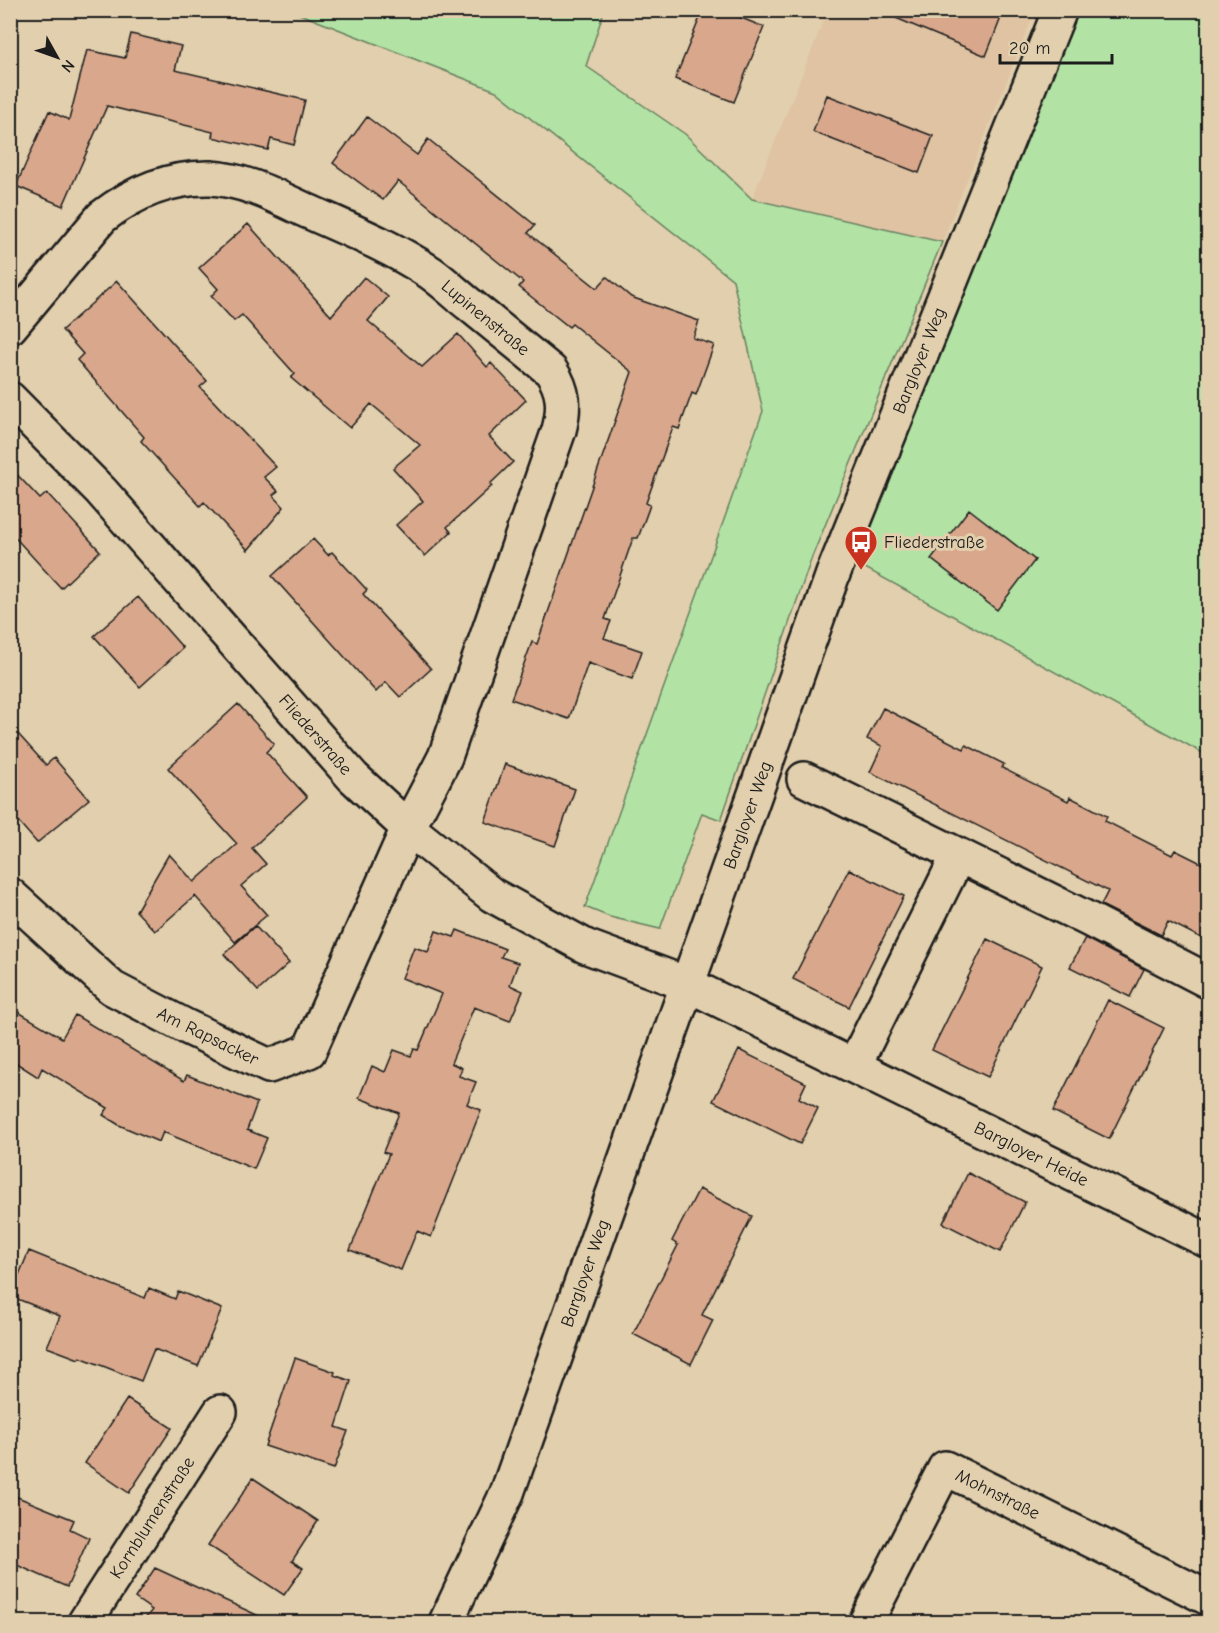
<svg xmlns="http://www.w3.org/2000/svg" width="1219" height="1633" viewBox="0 0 1219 1633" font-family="'Comic Neue',sans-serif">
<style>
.built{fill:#dfc3a3}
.green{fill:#b2e3a4;stroke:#678060;stroke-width:1.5}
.building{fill:#d9a88c;stroke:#1c1c1c;stroke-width:1.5}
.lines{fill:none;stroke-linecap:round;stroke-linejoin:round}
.minor-casing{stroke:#1c1c1c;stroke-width:38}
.minor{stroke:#e2cfad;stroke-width:33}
.labels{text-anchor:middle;stroke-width:6;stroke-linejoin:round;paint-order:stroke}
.street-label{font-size:18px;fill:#1c1c1c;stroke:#e2cfad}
.poi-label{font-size:18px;fill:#1c1c1c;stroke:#e2cfad;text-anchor:start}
</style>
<rect width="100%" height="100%" fill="#e2cfad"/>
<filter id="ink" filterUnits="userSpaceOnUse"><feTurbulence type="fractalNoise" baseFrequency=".0167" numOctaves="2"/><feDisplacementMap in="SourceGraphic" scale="12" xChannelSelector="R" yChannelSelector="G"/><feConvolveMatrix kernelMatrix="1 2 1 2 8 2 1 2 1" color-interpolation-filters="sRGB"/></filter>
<g filter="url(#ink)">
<path class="built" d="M801,11H1035L942,242L752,199L824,20Z"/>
<path class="green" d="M292,11H604L586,66L685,134L752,199L942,242L812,557L721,820L702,813L660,929L610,917L585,907L763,411L733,280L496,91Z
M1079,11H1208V756L856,563Z"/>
<path class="building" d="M703,10H721L764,27L734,102L675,79Z
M877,10H1004L986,56Z
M131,34L181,46L175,70L305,100L294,145L271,139L268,150L212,137L213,132L107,106L63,206L16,186L49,111L69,120L87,50L125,58Z
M827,95L933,136L919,173L813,132Z
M367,117L417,155L428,139L535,225L528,233L597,288L607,277L631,297L699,321L693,338L714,345L696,395L692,393L679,429L673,427L646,503L650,505L638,538H633L605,619L611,621L604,638L642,651L632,679L588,663L569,719L511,699L532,642L537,644L632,372L572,324L569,327L519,287L523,282L398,181L383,200L333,163Z
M248,224L331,316L364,277L388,297L368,321L422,367L458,334L487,367L491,363L526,400L489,436L513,462L490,484L492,486L447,527L451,532L425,556L396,525L423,501L393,468L420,445L371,404L350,428L291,378L295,374L242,315L234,321L211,296L218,289L199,268Z
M117,281L207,381L200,387L276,467L264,477L278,491L273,495L284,507L248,550L204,502L200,506L141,441L144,437L77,360L83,354L62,330Z
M10,467L40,499L47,493L100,551L61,588L10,532Z
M969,509L1035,560L997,610L931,559Z
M313,539L328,555L332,552L367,590L363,594L431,669L400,697L386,682L376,692L272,576Z
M138,597L183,648L140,687L94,636Z
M238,704L274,744L266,752L307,797L252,848L266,864L241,886L267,915L235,942L195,896L155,931L136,911L169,854L194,882L237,844L168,768Z
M883,708L964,749L966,745L1004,764L1002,768L1068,801L1070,797L1107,816L1105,821L1172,855L1175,850L1209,867V942L1168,921L1161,935L1101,905L1108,891L870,772L882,746L867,739Z
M10,725L46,765L54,758L89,799L37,843L10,812Z
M505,764L575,789L555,846L485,822Z
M849,869L904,896L849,1007L793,979Z
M255,926L289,963L258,991L224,954Z
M457,930L505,949L501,957L518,963L510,985L523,991L510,1021L474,1007L451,1063L462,1068L459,1076L476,1082L467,1104L481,1110L431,1237L417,1231L401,1270L350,1250L389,1154L383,1152L399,1113L359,1098L372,1066L385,1072L394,1050L411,1056L414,1049L418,1050L442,994L402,978L414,947L428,952L436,931L454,937Z
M1085,938L1144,969L1130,997L1070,967Z
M987,939L1042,966L988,1077L932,1050Z
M1108,1000L1164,1028L1109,1139L1053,1111Z
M10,1007L62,1038L75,1015L184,1081L187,1075L257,1103L247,1130L267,1138L254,1169L163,1132L159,1142L119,1125L103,1115L108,1108L42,1068L38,1077L10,1059Z
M739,1050L806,1083L799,1098L818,1108L800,1144L713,1101Z
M968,1173L1025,1202L1000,1252L943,1223Z
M699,1189L752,1216L702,1315L713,1320L691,1364L633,1334L678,1245L672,1241Z
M29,1251L145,1298L149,1288L175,1299L178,1291L222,1309L198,1366L154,1349L141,1381L80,1357L79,1359L47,1347L60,1316L10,1296Z
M295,1358L335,1372L334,1375L351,1381L336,1427L348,1431L334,1469L265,1446Z
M127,1399L172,1428L129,1493L85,1463Z
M253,1478L318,1521L292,1561L303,1568L284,1595L208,1545Z
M10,1494L74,1520L70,1529L89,1538L67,1587L10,1562Z
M155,1568L274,1623H142L152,1610L135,1598Z"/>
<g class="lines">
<g class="minor-casing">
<g id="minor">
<path id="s1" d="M10,327L102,217C134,192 170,177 211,178C245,180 275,196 305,210C348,229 392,247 431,273C445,283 457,295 470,305C497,327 524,349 551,371C564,391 565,407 559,430L445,757L408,828L309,1051L269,1066L187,1027L112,988L10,895"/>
<path id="s2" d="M10,399L101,491L353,777L408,828L492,895L585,946L687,984L1208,1241"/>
<path d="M804,779L1088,919L1208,981"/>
<path d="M854,1066L958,856"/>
<path id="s3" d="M85,1622L220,1412"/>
<path id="s4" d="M446,1622L507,1493L833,574L1060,10"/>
<path id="s5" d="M866,1622L945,1468L1208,1598"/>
</g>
</g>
<use href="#minor" class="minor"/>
</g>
</g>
<defs>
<g id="bus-pin" transform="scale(1.725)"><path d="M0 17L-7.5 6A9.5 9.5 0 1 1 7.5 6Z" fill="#c8321e" stroke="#e2cfad"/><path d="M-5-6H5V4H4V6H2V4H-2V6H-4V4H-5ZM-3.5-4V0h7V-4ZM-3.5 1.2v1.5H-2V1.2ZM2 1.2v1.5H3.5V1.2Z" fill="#fff"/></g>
</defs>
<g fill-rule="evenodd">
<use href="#bus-pin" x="861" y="542"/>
</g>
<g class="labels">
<g class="street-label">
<text dy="6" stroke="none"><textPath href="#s1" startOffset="573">Lupinenstraße</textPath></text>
<text dy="6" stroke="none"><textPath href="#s4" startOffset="1348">Bargloyer Weg</textPath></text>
<text dy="6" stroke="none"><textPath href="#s2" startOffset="454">Fliederstraße</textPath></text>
<text dy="6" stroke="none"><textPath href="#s4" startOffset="862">Bargloyer Weg</textPath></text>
<text transform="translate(208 1036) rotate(26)" y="6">Am Rapsacker</text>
<text dy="6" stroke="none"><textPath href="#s2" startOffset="1292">Bargloyer Heide</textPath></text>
<text dy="6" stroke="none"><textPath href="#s4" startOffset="376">Bargloyer Weg</textPath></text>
<text dy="6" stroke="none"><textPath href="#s5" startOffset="232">Mohnstraße</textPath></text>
<text dy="6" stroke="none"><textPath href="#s3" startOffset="124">Kornblumenstraße</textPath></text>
</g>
<g class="poi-label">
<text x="884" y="548">Fliederstraße</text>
</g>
</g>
<rect width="1219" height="1633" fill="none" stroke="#e2cfad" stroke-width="36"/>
<rect x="18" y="18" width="1183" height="1597" fill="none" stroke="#1c1c1c" stroke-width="2" filter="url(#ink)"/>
<g transform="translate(57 57) rotate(130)" stroke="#e2cfad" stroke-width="4.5" paint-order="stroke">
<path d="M0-4.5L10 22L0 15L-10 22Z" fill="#1c1c1c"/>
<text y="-9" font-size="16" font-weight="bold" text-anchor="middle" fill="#1c1c1c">N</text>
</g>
<path d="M1000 54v9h112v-9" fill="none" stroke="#1c1c1c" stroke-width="3"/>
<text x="1009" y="54" font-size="18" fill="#1c1c1c" stroke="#e2cfad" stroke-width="4.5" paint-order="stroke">20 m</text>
</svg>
